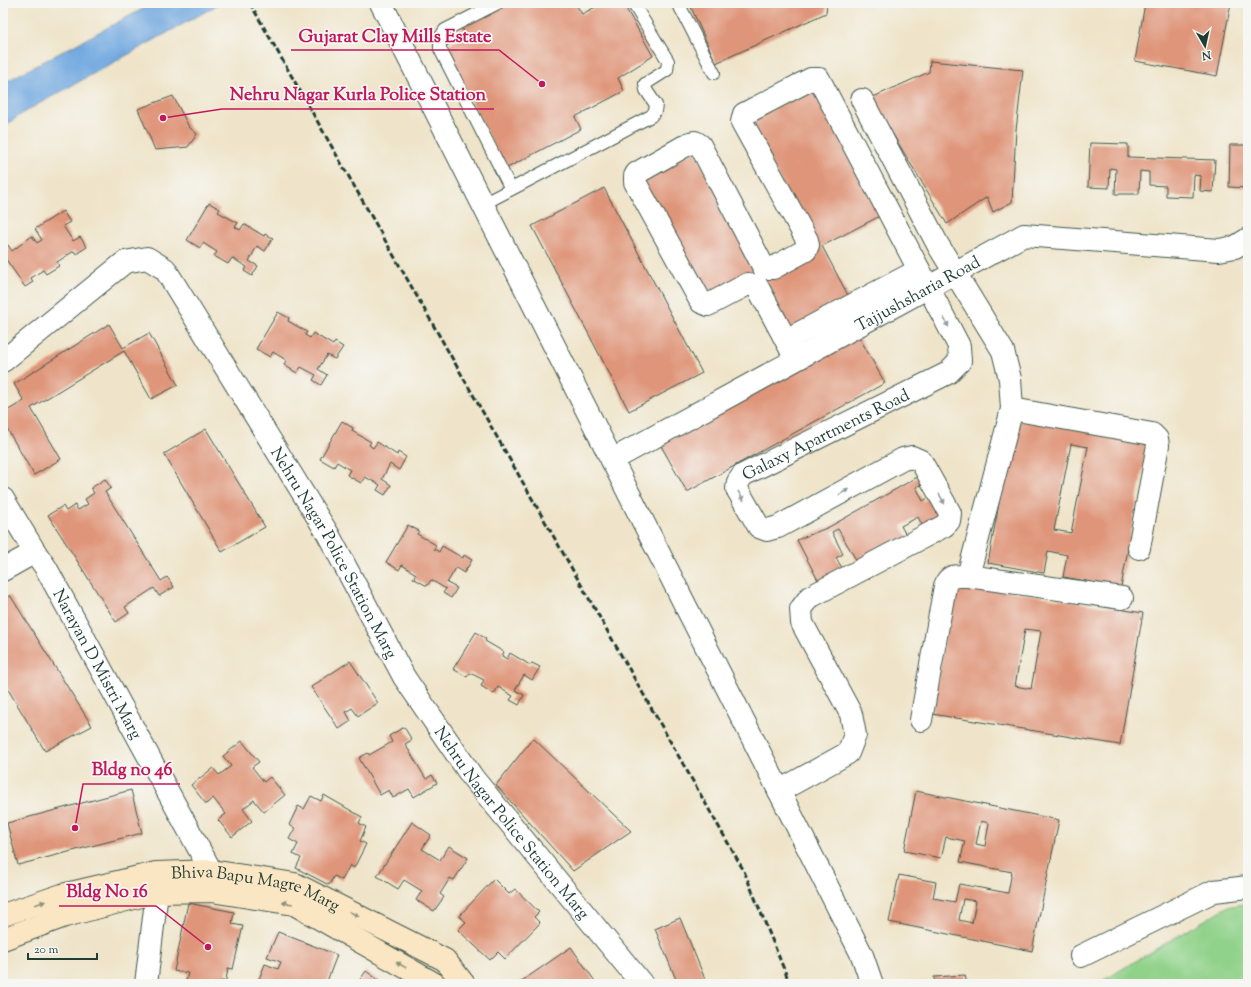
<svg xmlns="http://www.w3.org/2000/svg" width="1251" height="987" viewBox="0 0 1251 987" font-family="'Sorts Mill Goudy',serif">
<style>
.green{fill:#90d28a;stroke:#58885f}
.water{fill:#72a9e0;stroke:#48738a}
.building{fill:#df9579;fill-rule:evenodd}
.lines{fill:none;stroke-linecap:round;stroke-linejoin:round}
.lane-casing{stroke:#3e564a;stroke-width:14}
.street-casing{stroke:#3e564a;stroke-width:24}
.secondary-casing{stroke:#3e564a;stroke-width:24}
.lane{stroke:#fff;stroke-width:12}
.street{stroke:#fff;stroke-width:22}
.secondary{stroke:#fbe6c4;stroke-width:22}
.rail{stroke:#1f3d34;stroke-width:3;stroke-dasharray:6 3;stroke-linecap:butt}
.oneway{fill:#8f9e9a}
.oneway2{fill:#8d927c}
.labels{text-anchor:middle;stroke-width:3.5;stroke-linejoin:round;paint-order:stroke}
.street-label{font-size:17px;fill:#1f3d34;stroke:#f6f6f2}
.leader{fill:none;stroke:#c2185b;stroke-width:1.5}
.callout-dot{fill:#c2185b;stroke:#f6f6f2;stroke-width:1.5}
.callout-label{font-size:18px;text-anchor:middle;font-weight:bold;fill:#c2185b;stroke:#f6f6f2;stroke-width:3.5;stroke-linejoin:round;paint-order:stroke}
</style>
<rect width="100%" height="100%" fill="#f6f6f2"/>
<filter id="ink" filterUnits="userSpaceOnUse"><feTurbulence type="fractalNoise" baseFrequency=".025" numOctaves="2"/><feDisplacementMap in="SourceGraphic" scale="8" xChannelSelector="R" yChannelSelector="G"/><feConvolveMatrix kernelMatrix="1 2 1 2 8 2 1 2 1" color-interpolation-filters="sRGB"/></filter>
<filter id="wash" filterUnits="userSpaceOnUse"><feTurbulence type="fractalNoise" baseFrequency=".012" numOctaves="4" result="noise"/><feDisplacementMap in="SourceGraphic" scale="16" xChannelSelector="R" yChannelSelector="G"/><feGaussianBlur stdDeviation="0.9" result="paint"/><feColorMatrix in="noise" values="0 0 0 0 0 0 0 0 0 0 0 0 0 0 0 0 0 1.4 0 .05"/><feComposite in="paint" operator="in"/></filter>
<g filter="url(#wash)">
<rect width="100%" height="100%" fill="#efe4c9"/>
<path class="green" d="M1248,903V984H1097L1227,907Z"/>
<path class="water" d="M154,3H221L26,111L3,127V83Z"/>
<g id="blocks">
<path class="building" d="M507,3H522L524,7L533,3H575L582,14L603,3H623L653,56L618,78L624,91L575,117L581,129L505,169L444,47L466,36L461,26Z
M689,3H827L826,13L716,63Z
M1145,3H1231L1217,76L1135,61Z
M930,61L1023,70L1016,130L1012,202L993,212L987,197L947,224L871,98L929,72Z
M813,88L880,216L822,246L851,301L787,335L755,274L705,300L641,179L695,151L762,277L816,248L749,122Z
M173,96L189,127L197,134L188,147L155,150L138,109Z
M1090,143L1128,144V157L1215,160L1213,192L1200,191L1201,176L1194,175L1193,197L1166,196V186L1149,185V172L1140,171L1139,194H1115L1116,169L1110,168L1109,188L1088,187Z
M1230,145H1248V188L1229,187Z
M604,188L702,373L629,411L532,226Z
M209,203L220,209L218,212L238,223L235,227L240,230L244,224L264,236L265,234L273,238L265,251L257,246L249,261L258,266L252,276L244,271L247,267L232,258L228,264L214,256L217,252L203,243L200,248L187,240Z
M63,211L70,222L63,226L73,241L80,237L87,247L76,254L74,251L57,262L59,266L46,274L43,270L31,278L33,282L25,287L3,255V249L8,245L12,251L32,236L37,243L42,240L35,229Z
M278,312L289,318L288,321L307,332L305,335L310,338L313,333L333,345L335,342L343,347L335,359L327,355L318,369L327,375L321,385L313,380L316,375L301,367L297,373L284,365L286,360L273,352L270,357L256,349Z
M109,324L123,348L149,333L178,385L151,399L124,351L31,408L61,459L34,475L3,422V413L24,401L14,384Z
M858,335L885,383L687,492L660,444Z
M1015,417L1148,441L1121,587L1063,577L1067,555L1048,551L1044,573L988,563ZM1071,444L1088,447L1071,533L1054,530Z
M342,421L353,428L352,431L371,442L369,445L373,448L377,442L397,455L398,452L406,457L399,470L390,464L382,479L391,485L385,495L377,490L380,485L365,477L361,483L347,475L350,470L337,462L334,467L320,459Z
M206,429L265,527L222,552L164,454Z
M921,475L926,482L916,487L923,501L933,495L944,516L923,527L918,517L901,526L907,537L858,563L838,529L832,532L843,554L836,558L844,571L820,584L797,540L829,527Z
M105,479L111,488L105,492L161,581L167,577L174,587L159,596L154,588L125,607L129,613L116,622L48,515L63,506L66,511L75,505L78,510L88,504L85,499L94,493L91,488Z
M408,525L419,531L417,534L436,545L434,549L439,552L442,546L463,558L464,555L472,560L464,573L456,568L447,583L457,588L451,598L443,593L446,589L431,580L427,586L413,578L416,574L402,565L399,570L386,562Z
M954,582L1143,613L1120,745L932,714ZM1025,629L1041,631L1031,689L1015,686Z
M10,595L92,726L45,751L3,681V601Z
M476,632L486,639L485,641L504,652L502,656L507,659L510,653L530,665L532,663L540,667L532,680L524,675L515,690L524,695L519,705L510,700L513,696L498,687L494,694L481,686L484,680L470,673L467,677L453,669Z
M350,661L378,703L358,716L352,708L346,712L351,721L339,729L311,687Z
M404,727L412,740L405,744L426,779L432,775L437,783L414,797L409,789L393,798L389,790L380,795L359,758L368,753L369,755L392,742L389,736Z
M533,738L631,831L573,871L496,785Z
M242,741L259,762L252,767L264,782L270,777L285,795L264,812L254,800L243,809L252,821L232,837L218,820L226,814L213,798L206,804L191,785L213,768L219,775L231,766L223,756Z
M131,790L142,833L18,865L7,823Z
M916,791L1059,820L1032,951L889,922L899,875L936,882L933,898L955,902L959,884L1008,893L1012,872L960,862L965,841L946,837L941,858L904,851ZM981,821L989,823L985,846L976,844ZM963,899L976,901L972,923L959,920Z
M324,795L362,817L359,823L366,827L360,841L366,844L354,868L350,865L342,880L334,876L329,885L296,868L301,858L293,854L298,844L289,839L295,828L289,825L298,806L304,809L311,796L321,801Z
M412,822L431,835L422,849L440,860L449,846L468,858L454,880L450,878L440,894L444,897L434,911L416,900L422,891L404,880L398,889L377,876Z
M494,879L509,894L515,889L539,912L534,917L540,923L505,959L498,952L490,960L458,930L466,922L459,916Z
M188,903L234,912L232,924L243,926L233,969L228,968L226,980L213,984H203L186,981L188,973L174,971Z
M680,918L707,984H678L655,929Z
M278,932L337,955L326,984H257L265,964L278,969L281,962L267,957Z
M571,947L597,984H520L519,983Z
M366,971L384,984H357Z
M965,975L967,984H935L934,977Z"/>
</g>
</g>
<g filter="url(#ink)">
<use href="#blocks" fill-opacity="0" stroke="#3e564a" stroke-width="1"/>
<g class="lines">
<g class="lane-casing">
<path id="lane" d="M498,3L445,30L440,38V49L511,189
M678,3L714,73
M483,204L651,116L655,111L656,105L646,90L645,84L667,70L668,61L633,3"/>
</g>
<g class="street-casing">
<g id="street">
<path d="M381,3L862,955L872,984"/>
<path d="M862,100L938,245L1003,351L1010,379L1012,409L968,576C956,576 949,574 945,586L921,720"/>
<path d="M786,340L919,270"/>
<path id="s1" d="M3,361L125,262L147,258L165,269L328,534L404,677L473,778L642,984"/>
<path d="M1012,409L1152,434L1157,439L1158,445L1139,548"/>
<path id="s2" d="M612,460L1024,235L1219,250L1235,247L1248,239"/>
<path d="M3,499L35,552"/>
<path id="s3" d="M3,570L35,552L46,568L211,871V889"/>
<path d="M968,576L1122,598"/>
<path id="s4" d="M779,791L848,753L855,735L851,714L802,623L801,609L810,597L944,526L949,521L950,513L921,461L912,457L903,459L778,527L767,530L759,527L737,489L738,482L743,475L948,373L960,361L959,346L819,79H811L744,114L742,122L807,240L808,245L806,250L773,268H764L700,145L695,142L690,143L637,173L635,176V182L701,302L708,305L748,284L757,286L796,359"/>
<path d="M1081,956L1214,891L1248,887"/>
<path d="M146,984L157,892L156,874"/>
</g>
</g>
<g class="secondary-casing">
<g id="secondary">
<path id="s5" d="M3,915L62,895L156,873L211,871L295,884L445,960L464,984"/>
<path d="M3,939L65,916L157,892L211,891L294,904L435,984"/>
</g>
</g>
<use href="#lane" class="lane"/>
<use href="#street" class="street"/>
<use href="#secondary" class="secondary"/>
<path class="rail" d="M250,3L744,871L790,984"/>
</g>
<defs><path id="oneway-solid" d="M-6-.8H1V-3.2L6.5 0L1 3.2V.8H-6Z"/></defs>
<g class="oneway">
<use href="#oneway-solid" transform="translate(946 322) rotate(62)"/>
<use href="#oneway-solid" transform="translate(844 492) rotate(-29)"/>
<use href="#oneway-solid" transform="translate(741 496) rotate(59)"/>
<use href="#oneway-solid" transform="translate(942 499) rotate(61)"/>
</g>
<g class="oneway2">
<use href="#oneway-solid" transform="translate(40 903) rotate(-19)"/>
<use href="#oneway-solid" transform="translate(287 903) rotate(-171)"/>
<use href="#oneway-solid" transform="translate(354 914) rotate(27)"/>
<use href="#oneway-solid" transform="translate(401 965) rotate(-151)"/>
</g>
</g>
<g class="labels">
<g class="street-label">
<text dy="6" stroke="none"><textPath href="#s2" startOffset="348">Tajjushsharia Road</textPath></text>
<text dy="6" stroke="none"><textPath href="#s4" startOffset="811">Galaxy Apartments Road</textPath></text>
<text dy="6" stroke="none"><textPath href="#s1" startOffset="531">Nehru Nagar Police Station Marg</textPath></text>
<text dy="6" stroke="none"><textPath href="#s3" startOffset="165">Narayan D Mistri Marg</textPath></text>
<text dy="6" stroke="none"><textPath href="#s1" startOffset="855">Nehru Nagar Police Station Marg</textPath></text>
<text dy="6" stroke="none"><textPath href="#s5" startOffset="261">Bhiva Bapu Magre Marg</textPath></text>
</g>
</g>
<path class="leader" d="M542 84L499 50H291M163 118L222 109H494M75 828L83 784H180M208 947L156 906H59"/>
<g class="callout-dot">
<circle cx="542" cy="84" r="4"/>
<circle cx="163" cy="118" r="4"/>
<circle cx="75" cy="828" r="4"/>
<circle cx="208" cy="947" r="4"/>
</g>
<g class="callout-label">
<text x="395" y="42">Gujarat Clay Mills Estate</text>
<text x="358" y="100">Nehru Nagar Kurla Police Station</text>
<text x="132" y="775">Bldg no 46</text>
<text x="107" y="897">Bldg No 16</text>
</g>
<rect width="1251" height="987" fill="none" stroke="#f6f6f2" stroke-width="16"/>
<g transform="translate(1205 46) rotate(171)" stroke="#f6f6f2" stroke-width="3" paint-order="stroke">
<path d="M0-3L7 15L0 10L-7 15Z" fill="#1f3d34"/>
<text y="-6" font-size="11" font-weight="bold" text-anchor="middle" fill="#1f3d34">N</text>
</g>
<path d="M28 953v6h69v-6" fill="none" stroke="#1f3d34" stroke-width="2"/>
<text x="34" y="953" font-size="12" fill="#1f3d34" stroke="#f6f6f2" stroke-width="3" paint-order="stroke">20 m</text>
</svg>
